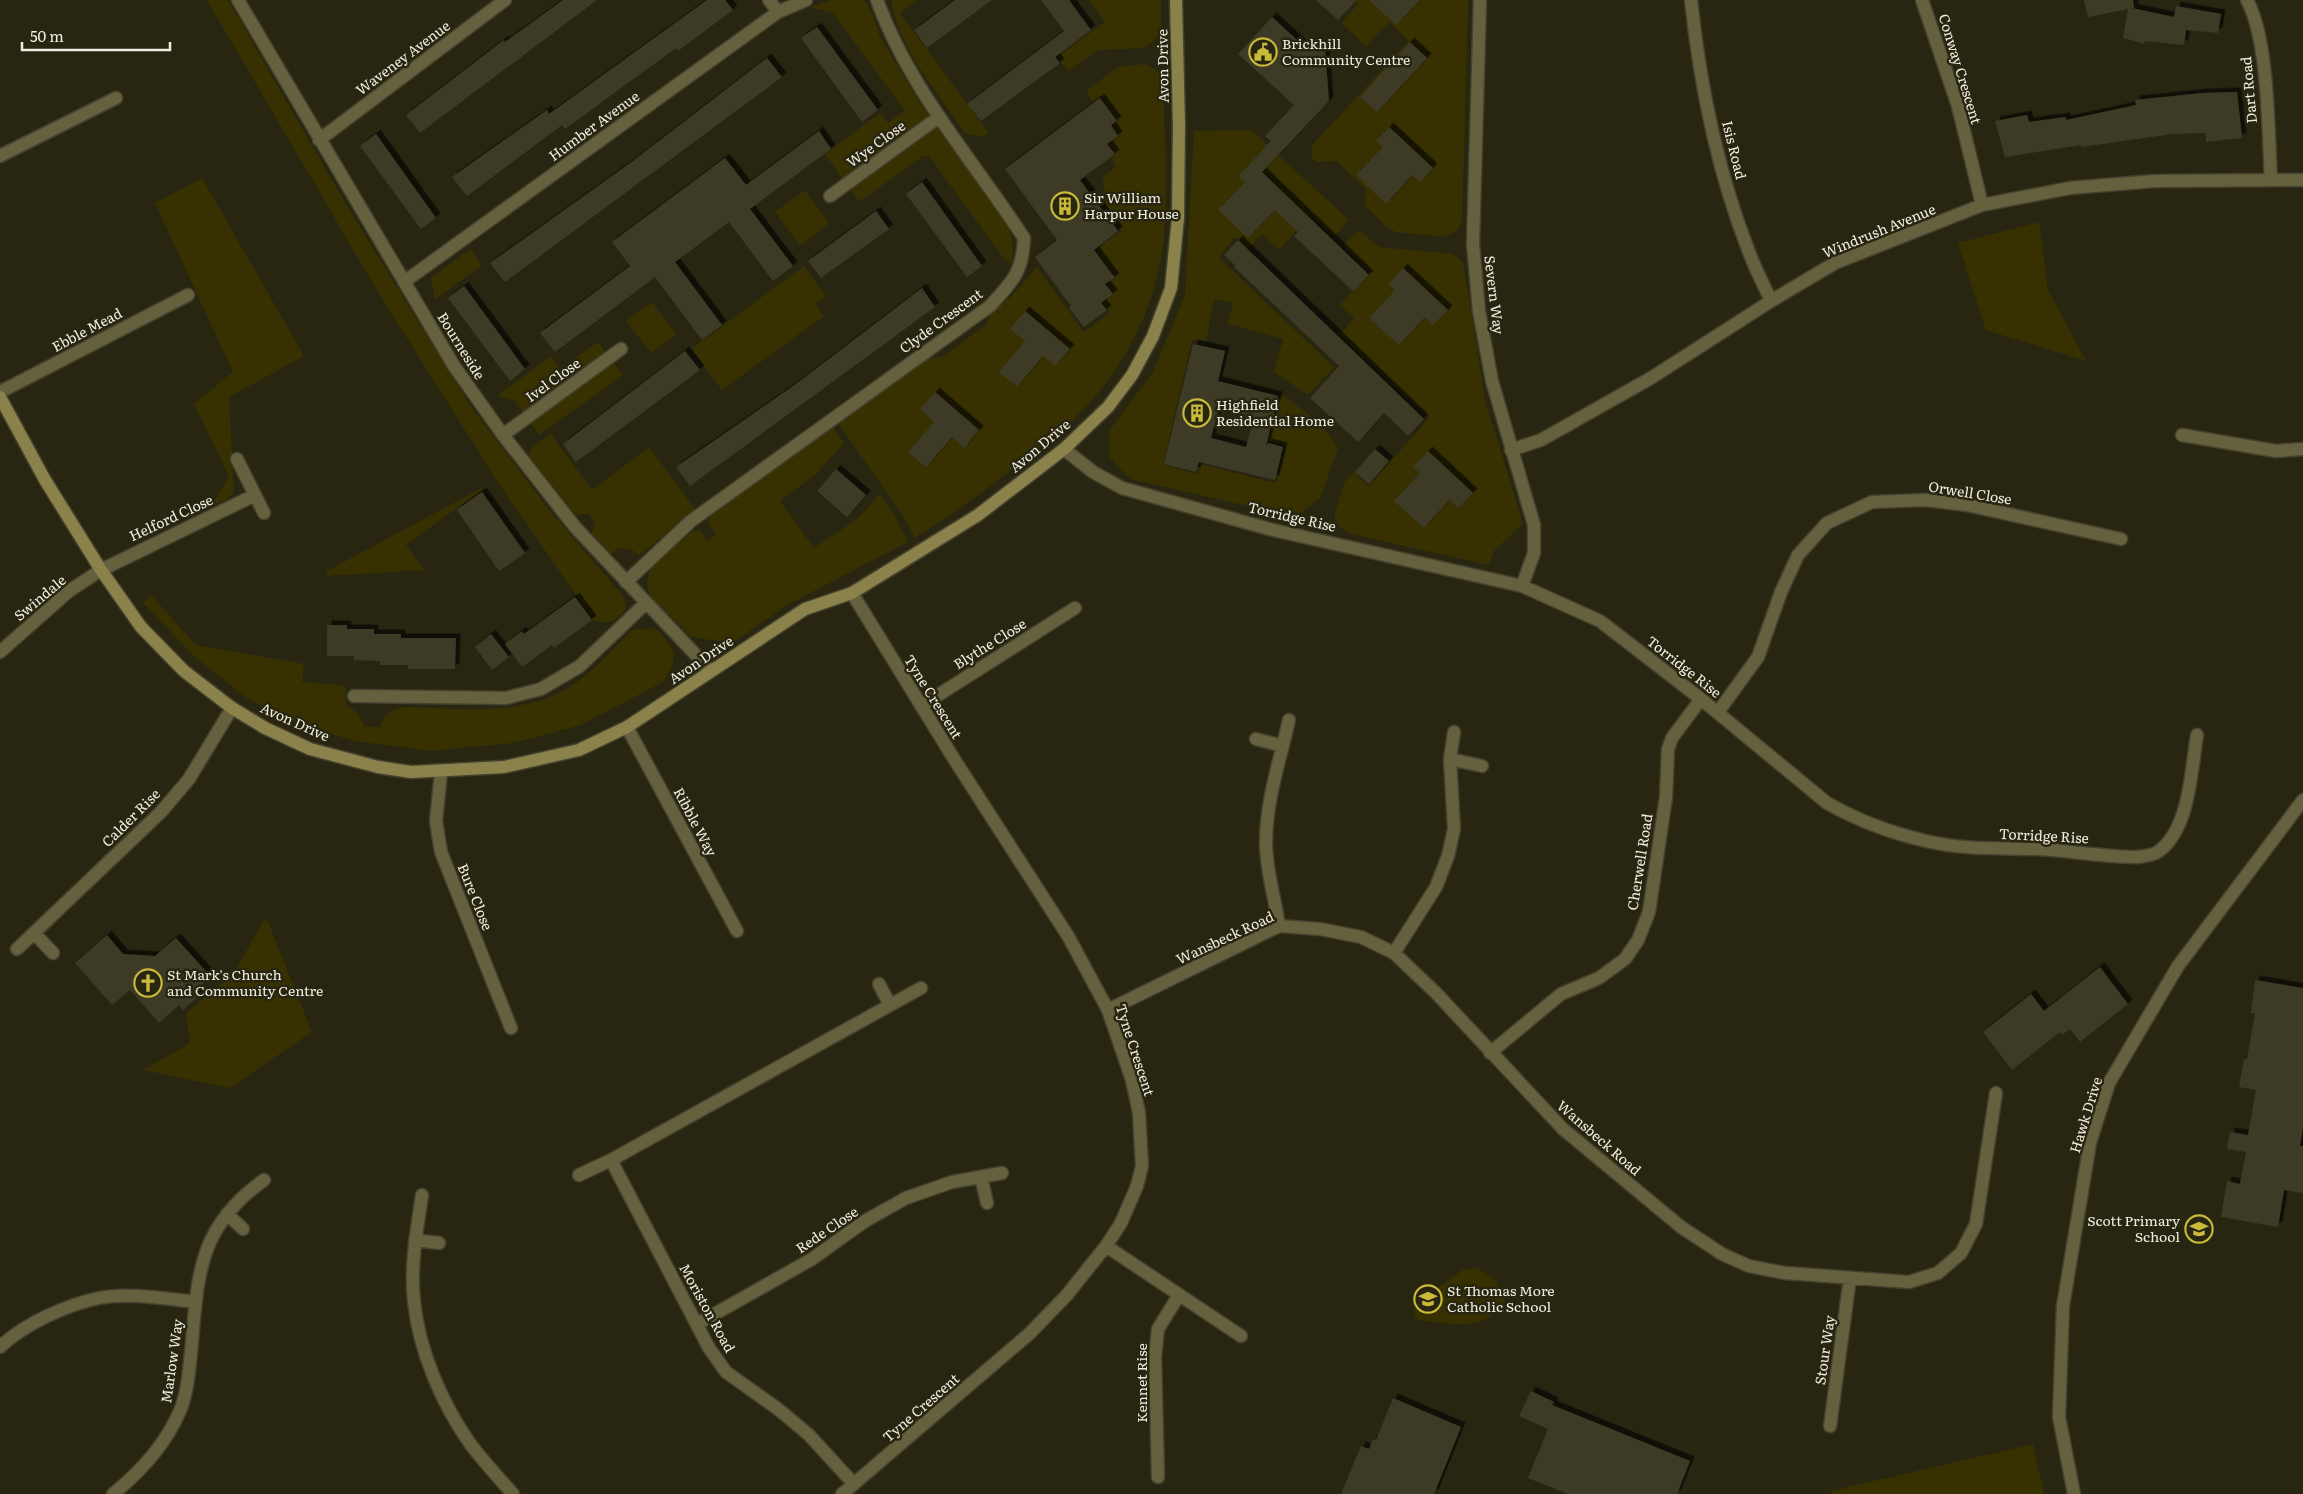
<svg xmlns="http://www.w3.org/2000/svg" width="2303" height="1494" viewBox="0 0 2303 1494" font-family="Literata,serif">
<style>
.green{fill:#373102}
.building{fill:#3d3b25;fill-rule:evenodd;filter:url(#shadow)}
.lines{fill:none;stroke-linecap:round;stroke-linejoin:round}
.street-casing{stroke:#44422e;stroke-width:15}
.secondary-casing{stroke:#44422e;stroke-width:15}
.street{stroke:#65613e;stroke-width:12}
.secondary{stroke:#8a824a;stroke-width:12}
.labels{text-anchor:middle;stroke-width:5;stroke-linejoin:round;paint-order:stroke}
.poi-label{font-size:14px;fill:#efeee1;stroke:#282611;text-anchor:start}
.street-label{font-size:14px;fill:#efeee1;stroke:#282611}
</style>
<defs>
<filter id="shadow"><feDropShadow dx="4.5" dy="-4.5" stdDeviation="0" flood-color="#0009"/></filter>
</defs>
<rect width="100%" height="100%" fill="#282611"/>
<path class="green" d="M207,0H228L347,206L471,407L550,511L623,596L626,608C618,622 609,624 594,621L497,481L378,292Z
M831,0H862L866,3L874,17L879,35L918,100L1008,227L1013,244L1012,263L1005,260L929,156H923L859,202L825,154L880,113L888,123L905,111L833,13L810,7Z
M891,0H917L900,13L988,132L981,137L965,133C937,92 900,50 891,0Z
M1089,0H1161V29L1155,40L1144,48L1098,50L1068,71L1057,57L1105,22Z
M1354,0H1468L1462,223L1457,231L1444,237L1396,232L1388,228L1364,205L1366,189L1337,161L1317,162L1311,157L1313,144L1409,41L1389,22L1366,46L1341,23L1358,4Z
M1145,64L1158,71L1163,81C1164,133 1169,194 1163,245C1155,311 1121,374 1073,420C1057,436 1037,449 1020,463C986,490 951,515 915,538L901,513L838,423L924,359L942,357L986,325L992,311L1009,299L1037,267L1084,332L1110,312L1103,303L1114,294L1107,285L1116,278L1096,250L1121,231V224L1106,206L1103,177L1116,166L1111,158L1116,154L1109,144L1119,136L1112,126L1118,121L1100,96L1093,101L1086,91L1118,67Z
M1251,130L1349,220L1334,236L1310,216L1279,250L1262,234L1248,249L1235,237L1219,258L1334,367L1308,395L1274,372L1283,339L1228,324L1233,303L1214,299L1206,341L1192,340L1163,465L1198,474L1200,464L1276,483L1286,446L1268,441L1280,394C1302,408 1326,426 1338,449L1320,498L1296,517L1130,479L1110,458L1109,431L1153,372L1185,295L1194,131Z
M202,178L304,356L229,397L234,491L227,500L212,505L229,476L194,404L233,372L155,203Z
M805,190L829,223L800,246L775,212Z
M2039,222L2048,290L2086,361L1986,330L1958,243Z
M1359,230L1379,247L1453,254L1463,263L1486,404L1523,523L1493,552L1489,565L1351,534L1340,527L1334,517L1344,483L1354,472L1369,486L1429,418L1340,335L1354,318L1340,305L1370,272L1343,246Z
M470,249L482,265L435,300L431,278Z
M804,266L826,296L815,304L824,316L722,390L691,349Z
M652,302L676,334L651,353L626,321Z
M598,342L623,375L539,435L515,401L497,396L551,356L560,369Z
M833,427L844,443L815,475L780,501L814,548L857,519L880,494L895,516L908,542L789,604L732,643L692,637L651,597L647,585L649,572L654,564L693,531H700L708,541L716,534L708,524L710,516Z
M551,434L592,490L649,447L695,509L639,556L633,550L618,548L611,554L592,533L595,522L589,514L576,515L529,456L531,448Z
M491,483L406,545L424,570L327,576V571Z
M151,595L196,645L304,664L302,682L345,685L347,707C358,710 360,716 364,726L380,727C384,715 388,711 401,707C457,708 523,718 573,685C595,670 613,649 632,630L651,628L659,631L671,646L674,656L672,667L663,682L581,725L513,743L432,751L354,741L288,720L248,699L196,658L143,603Z
M266,917L312,1032L230,1088L143,1070L190,1043L186,1013L233,974Z
M1477,1268C1493,1278 1500,1282 1504,1301C1486,1333 1453,1323 1421,1321L1415,1318V1309L1423,1299L1464,1269Z
M2033,1444L2044,1494H1832L1831,1491Z"/>
<path class="building" d="M563,0H597L420,133L406,115L504,40L505,42Z
M707,0H725L733,10L678,51L676,48L565,129L562,125L467,196L452,177L547,110L549,114Z
M955,0H992L927,48L914,30Z
M1041,0H1069L1091,30L1055,57L1060,63L981,121L967,104L1064,31Z
M1316,0H1357L1338,20Z
M1369,0H1420L1396,25Z
M2084,0H2133L2134,8H2132L2174,17L2176,6L2221,14L2218,33L2186,30L2184,45L2145,41L2144,44L2123,38L2128,9L2088,17Z
M1272,17L1308,50L1325,49L1329,101L1262,172L1369,275L1353,291L1294,236L1298,232L1275,210L1248,238L1218,210L1245,182L1238,176L1271,141L1265,136L1294,105L1238,54Z
M817,27L878,110L862,122L801,38Z
M1410,42L1427,58L1377,112L1360,97Z
M767,58L782,77L505,282L490,263L633,161Z
M2237,92L2242,138L2206,142V133L2172,134L2081,147V145L2005,157L1995,121L2027,115L2029,122L2066,117V120L2136,105L2135,100L2203,93Z
M1100,98L1117,121L1111,125L1118,136L1107,144L1115,154L1080,180L1118,231L1094,250L1115,278L1105,284L1113,294L1101,303L1107,310L1084,327L1069,308L1071,306L1035,257L1057,240L1005,169Z
M1389,127L1433,168L1420,182L1412,175L1386,204L1356,175L1383,147L1376,141Z
M819,131L831,149L750,209L793,266L773,281L729,222L675,262L722,325L702,340L655,277L555,352L540,333L630,266L612,242L725,158L746,185Z
M376,134L436,218L421,229L360,146Z
M922,182L982,266L967,277L906,194Z
M876,211L889,229L821,278L808,261Z
M1238,240L1424,419L1408,436L1384,413L1358,442L1310,398L1339,366L1234,267L1236,266L1224,255Z
M1403,268L1448,310L1433,325L1425,317L1399,345L1369,318L1395,290L1389,284Z
M464,286L525,369L510,381L448,298Z
M922,288L935,307L690,486L676,467L796,384Z
M1025,311L1070,349L1055,366L1043,356L1017,387L999,372L1025,341L1010,329Z
M1193,344L1225,351L1218,381L1278,396L1266,446L1268,443L1283,447L1275,480L1199,462L1196,472L1164,464ZM1219,408L1254,417L1246,447L1211,438Z
M685,351L700,370L576,462L563,444Z
M935,392L979,430L964,448L952,437L926,467L908,452L934,422L920,409Z
M1375,449L1389,461L1369,484L1355,472Z
M1428,451L1473,493L1458,508L1449,500L1424,528L1394,501L1420,473L1413,467Z
M836,469L866,495L847,517L817,491Z
M482,492L525,553L499,571L457,510Z
M575,597L592,620L554,648L552,645L522,667L505,644L522,631L524,634Z
M327,625H347V629H374V634H401V638H456L455,669H408V665H380V661L354,660V656H327Z
M491,634L509,657L492,670L475,647Z
M107,935L123,954L155,956L176,938L211,977L196,990L200,995L183,1010L179,1005L159,1023L130,990L112,1005L75,963Z
M2100,967L2128,1004L2080,1042L2070,1029L2062,1035L2060,1032L2012,1070L1983,1032L2031,994L2044,1011Z
M2255,980L2303,988V1126L2300,1146H2303V1193L2284,1190L2278,1227L2221,1217L2227,1181L2240,1184L2246,1152L2227,1149L2230,1132L2248,1135L2256,1090L2239,1087L2244,1059H2247L2255,1013H2251Z
M1531,1391L1554,1402L1552,1405L1690,1461L1677,1494H1568L1528,1478L1548,1429L1519,1416Z
M1393,1398L1461,1427L1434,1494H1341L1361,1446L1369,1449L1373,1439L1376,1440Z"/>
<g class="lines">
<g class="street-casing">
<path id="street" d="M238,0L454,366L503,435L575,527L711,671
M769,0L778,12
M1480,0L1473,244L1479,311L1492,381L1534,525V553L1522,586
M1691,0C1700,85 1718,173 1749,252C1755,269 1764,285 1771,301
M1922,0L1958,106L1982,205
M2247,0C2269,41 2268,131 2271,180
M319,140L505,0
M0,156L116,98
M830,196L939,117
M404,282L778,12L806,0
M0,392L188,295
M503,435L621,349
M2182,435L2276,451L2303,449
M1064,449L1093,472L1122,488L1273,530L1522,586L1600,621L1701,699L1827,803C1857,820 1891,833 1926,841C1963,850 2001,848 2039,849C2072,851 2105,857 2138,857C2144,856 2155,855 2159,851C2190,828 2191,770 2197,735
M1511,450L1541,440L1651,378L1771,301L1835,263L1982,205L2070,188L2155,181L2303,180
M237,459L264,513
M626,582L691,521L990,306C1012,282 1023,272 1024,238C973,160 909,89 877,0
M0,652L69,591L101,570L255,495
M354,696L506,698L541,689L580,666L646,603
M921,706L1075,608
M1718,712L1758,657L1781,592L1798,555L1827,523L1872,502L1925,500L1967,505L2121,539
M627,727L737,931
M1256,739L1283,746
M1450,759L1482,766
M441,772L436,821L441,852L511,1028
M1279,926C1275,898 1266,871 1266,842C1266,801 1280,760 1289,720
M34,933L53,953
M17,949L161,812L189,779L232,708
M1394,953L1436,887L1448,856L1454,829L1450,759L1454,732
M879,984L890,1005
M1108,1010L1279,926L1320,929L1361,937L1394,953L1437,994L1563,1129L1681,1227L1722,1254L1749,1266L1785,1273L1909,1282L1938,1273L1961,1253L1976,1224L1996,1093
M1490,1053L1561,994L1599,978L1625,959L1638,940L1649,912L1666,797L1668,749L1672,738L1701,699
M611,1160L709,1348L726,1372L778,1409L809,1435L854,1484
M579,1175L611,1160L921,988
M981,1177L987,1203
M422,1195C417,1230 410,1266 414,1301C419,1351 442,1404 471,1445C484,1462 499,1478 513,1494
M227,1214L243,1229
M415,1240L439,1243
M1106,1246L1241,1336
M697,1324L812,1259L865,1221L906,1198L952,1182L1002,1173
M0,1347C24,1324 66,1305 99,1298C126,1292 168,1299 196,1302
M1830,1426L1850,1278
M1158,1477L1155,1357L1158,1329L1179,1295
M113,1494C140,1472 165,1445 179,1413C187,1396 189,1372 191,1353C198,1278 196,1228 264,1180
M842,1494L1029,1334L1066,1296L1106,1246L1121,1223L1137,1186L1142,1166L1139,1113L1132,1080L1108,1010L1068,936L954,759L852,593
M2074,1494L2059,1417L2063,1306L2090,1143L2109,1083L2178,966L2303,800"/>
</g>
<g class="secondary-casing">
<path id="secondary" d="M0,397L45,480L101,570L141,627L184,671L232,708L265,728L310,749L378,767L411,772L504,767L579,750L627,727L805,609L852,593L978,515L1064,449L1108,407L1132,375L1153,336L1171,288L1178,218L1179,125L1176,0"/>
</g>
<use href="#street" class="street"/>
<use href="#secondary" class="secondary"/>
</g>
<defs>
<g id="civic-ring" transform="scale(1.4375)"><circle r="9.5" fill="#282611" stroke="#caba3a" stroke-width="1.5"/><path d="M-.6-6.5H3V-4.5H.6V-3L4-1V1h2V6H-6V1h2V-1L-.6-3ZM-1.2 2.5V6h2.4V2.5Z" fill="#caba3a"/></g>
<g id="building-ring" transform="scale(1.4375)"><circle r="9.5" fill="#282611" stroke="#caba3a" stroke-width="1.5"/><path d="M-4-6H4V6H1V3H-1V6H-4ZM-2.5-4.3h1.7v1.8h-1.7ZM.8-4.3h1.7v1.8H.8ZM-2.5-1h1.7V.8h-1.7ZM.8-1h1.7V.8H.8Z" fill="#caba3a"/></g>
<g id="church-ring" transform="scale(1.4375)"><circle r="9.5" fill="#282611" stroke="#caba3a" stroke-width="1.5"/><path d="M-1.2-6h2.4v3.5h3.3v2.4h-3.3V6h-2.4V-.1h-3.3v-2.4h3.3Z" fill="#caba3a"/></g>
<g id="school-ring" transform="scale(1.4375)"><circle r="9.5" fill="#282611" stroke="#caba3a" stroke-width="1.5"/><path d="M0-5L7-2L0 1L-7-2ZM-4 1L0 2.5L4 1V4Q0 6-4 4Z" fill="#caba3a"/></g>
</defs>
<g fill-rule="evenodd">
<use href="#civic-ring" x="1263" y="52"/>
<use href="#building-ring" x="1065" y="206"/>
<use href="#building-ring" x="1197" y="413"/>
<use href="#church-ring" x="148" y="983"/>
<use href="#school-ring" x="2199" y="1229"/>
<use href="#school-ring" x="1428" y="1299"/>
</g>
<g class="labels">
<g class="poi-label">
<text x="1282" y="49">Brickhill<tspan x="1282" dy="16">Community Centre</tspan></text>
<text x="1084" y="203">Sir William<tspan x="1084" dy="16">Harpur House</tspan></text>
<text x="1216" y="410">Highfield<tspan x="1216" dy="16">Residential Home</tspan></text>
<text x="167" y="980">St Mark's Church<tspan x="167" dy="16">and Community Centre</tspan></text>
<text x="2180" y="1226" text-anchor="end">Scott Primary<tspan x="2180" dy="16">School</tspan></text>
<text x="1447" y="1296">St Thomas More<tspan x="1447" dy="16">Catholic School</tspan></text>
</g>
<g class="street-label">
<text transform="translate(403 58) rotate(-37)" y="5">Waveney Avenue</text>
<text transform="translate(1163 66) rotate(-91)" y="5">Avon Drive</text>
<text transform="translate(1960 69) rotate(73)" y="5">Conway Crescent</text>
<text transform="translate(2249 90) rotate(-95)" y="5">Dart Road</text>
<text transform="translate(594 126) rotate(-36)" y="5">Humber Avenue</text>
<text transform="translate(876 144) rotate(-36)" y="5">Wye Close</text>
<text transform="translate(1734 150) rotate(76)" y="5">Isis Road</text>
<text transform="translate(1879 231) rotate(-22)" y="5">Windrush Avenue</text>
<text transform="translate(1494 295) rotate(83)" y="5">Severn Way</text>
<text transform="translate(941 321) rotate(-36)" y="5">Clyde Crescent</text>
<text transform="translate(87 330) rotate(-28)" y="5">Ebble Mead</text>
<text transform="translate(461 346) rotate(58)" y="5">Bourneside</text>
<text transform="translate(553 380) rotate(-36)" y="5">Ivel Close</text>
<text transform="translate(1040 446) rotate(-40)" y="5">Avon Drive</text>
<text transform="translate(1970 493) rotate(9)" y="5">Orwell Close</text>
<text transform="translate(1292 517) rotate(13)" y="5">Torridge Rise</text>
<text transform="translate(171 518) rotate(-25)" y="5">Helford Close</text>
<text transform="translate(40 598) rotate(-40)" y="5">Swindale</text>
<text transform="translate(990 644) rotate(-32)" y="5">Blythe Close</text>
<text transform="translate(701 660) rotate(-34)" y="5">Avon Drive</text>
<text transform="translate(1684 667) rotate(38)" y="5">Torridge Rise</text>
<text transform="translate(933 697) rotate(58)" y="5">Tyne Crescent</text>
<text transform="translate(295 722) rotate(24)" y="5">Avon Drive</text>
<text transform="translate(131 818) rotate(-45)" y="5">Calder Rise</text>
<text transform="translate(695 822) rotate(62)" y="5">Ribble Way</text>
<text transform="translate(2044 836) rotate(3)" y="5">Torridge Rise</text>
<text transform="translate(1640 862) rotate(-81)" y="5">Cherwell Road</text>
<text transform="translate(475 897) rotate(68)" y="5">Bure Close</text>
<text transform="translate(1225 938) rotate(-25)" y="5">Wansbeck Road</text>
<text transform="translate(1135 1050) rotate(72)" y="5">Tyne Crescent</text>
<text transform="translate(2086 1115) rotate(-73)" y="5">Hawk Drive</text>
<text transform="translate(1599 1138) rotate(41)" y="5">Wansbeck Road</text>
<text transform="translate(827 1230) rotate(-34)" y="5">Rede Close</text>
<text transform="translate(707 1308) rotate(61)" y="5">Moriston Road</text>
<text transform="translate(1825 1350) rotate(-82)" y="5">Stour Way</text>
<text transform="translate(172 1361) rotate(-82)" y="5">Marlow Way</text>
<text transform="translate(1142 1383) rotate(-90)" y="5">Kennet Rise</text>
<text transform="translate(921 1408) rotate(-41)" y="5">Tyne Crescent</text>
</g>
</g>
<path d="M22 42v8h148v-8" fill="none" stroke="#efeee1" stroke-width="2.5"/>
<text x="30" y="42" font-size="15" fill="#efeee1" stroke="#282611" stroke-width="4" paint-order="stroke">50 m</text>
</svg>
